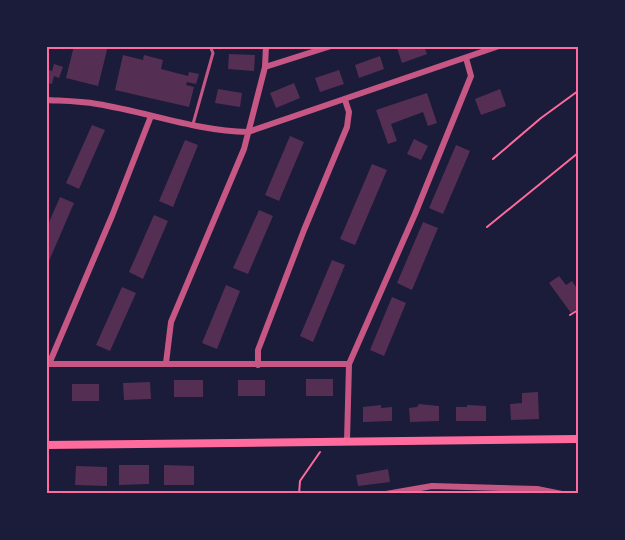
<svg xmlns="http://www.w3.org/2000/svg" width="625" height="540" viewBox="0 0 625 540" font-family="Manrope,sans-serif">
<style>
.building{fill:#542f53}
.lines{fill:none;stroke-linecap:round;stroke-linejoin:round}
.path{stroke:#ff6b9d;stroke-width:2}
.service{stroke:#c65784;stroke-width:3}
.minor{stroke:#c65784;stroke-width:6}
.secondary{stroke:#ff6b9d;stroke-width:8}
.neatline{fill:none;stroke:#ff6b9d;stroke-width:2}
</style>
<rect width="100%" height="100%" fill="#1b1b3a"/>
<path class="building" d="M74,46H108L98,86L66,78Z
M402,46H424L427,54L402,63L397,48Z
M229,54L255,55L254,71L228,69Z
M123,55L143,60L144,55L163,60L161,69L188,76L189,72L199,74L196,84L187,82L186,85L194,87L189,107L115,90Z
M380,56L384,69L359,78L355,65Z
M54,64L63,67L59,78L54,76L52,84L46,83V69L52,71Z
M339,70L344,84L320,92L315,78Z
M294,83L300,98L276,108L270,93Z
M218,89L242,93L240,107L215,103Z
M500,89L506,106L481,115L475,99Z
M427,93L437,123L428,126L423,112L391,124L397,141L388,144L376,110Z
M92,125L105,130L79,189L66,183Z
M290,136L304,142L279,201L265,195Z
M414,139L428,146L421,160L407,154Z
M185,140L198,145L173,207L159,201Z
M456,145L470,151L443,214L429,208Z
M372,164L387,170L355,245L340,239Z
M60,197L74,203L46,268V229Z
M259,210L273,216L248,274L233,268Z
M154,215L168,221L143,279L129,272Z
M423,222L438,228L412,290L397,283Z
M332,260L345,265L313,342L300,336Z
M559,276L566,285L572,281L578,290V308L571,313L549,283Z
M226,285L240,291L217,349L202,343Z
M122,287L136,293L110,351L96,345Z
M392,297L406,303L384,356L370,350Z
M306,379H333V396H306Z
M174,380H203V397H174Z
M238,380H265V396H238Z
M150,382L151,399L124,400L123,383Z
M72,384H99V401H72Z
M538,392L539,419L511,420L510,404L522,403V393Z
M419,404L439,406V421L410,422L409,408L417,407Z
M381,405V408L392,407V421L363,422V407Z
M467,405L486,406V421H456V407H467Z
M119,465H149V484L119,485Z
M164,465L194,466V485H164Z
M76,466L107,467V486L75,485Z
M388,469L390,482L358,486L356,475Z"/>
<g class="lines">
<path class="path" d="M493,159L541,118L578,91
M487,227L578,153
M570,315L578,310
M299,494L300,481L320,452"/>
<path class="service" d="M193,124L213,53L210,46"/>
<path class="minor" d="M265,67L331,46
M46,100C64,101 80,101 97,104C148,112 196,131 248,132L499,46
M166,363L171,322L244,149L265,67L266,46
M46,364H349
M49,364L112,216L151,116
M258,365V350L304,230L347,127L349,112L345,100
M347,441L349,364L415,214L471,76L466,58
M386,494L432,486L537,489L562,494"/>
<path class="secondary" d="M46,445L578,439"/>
</g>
<rect width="625" height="540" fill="none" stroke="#1b1b3a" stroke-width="96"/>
<rect x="48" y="48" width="529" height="444" class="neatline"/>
</svg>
